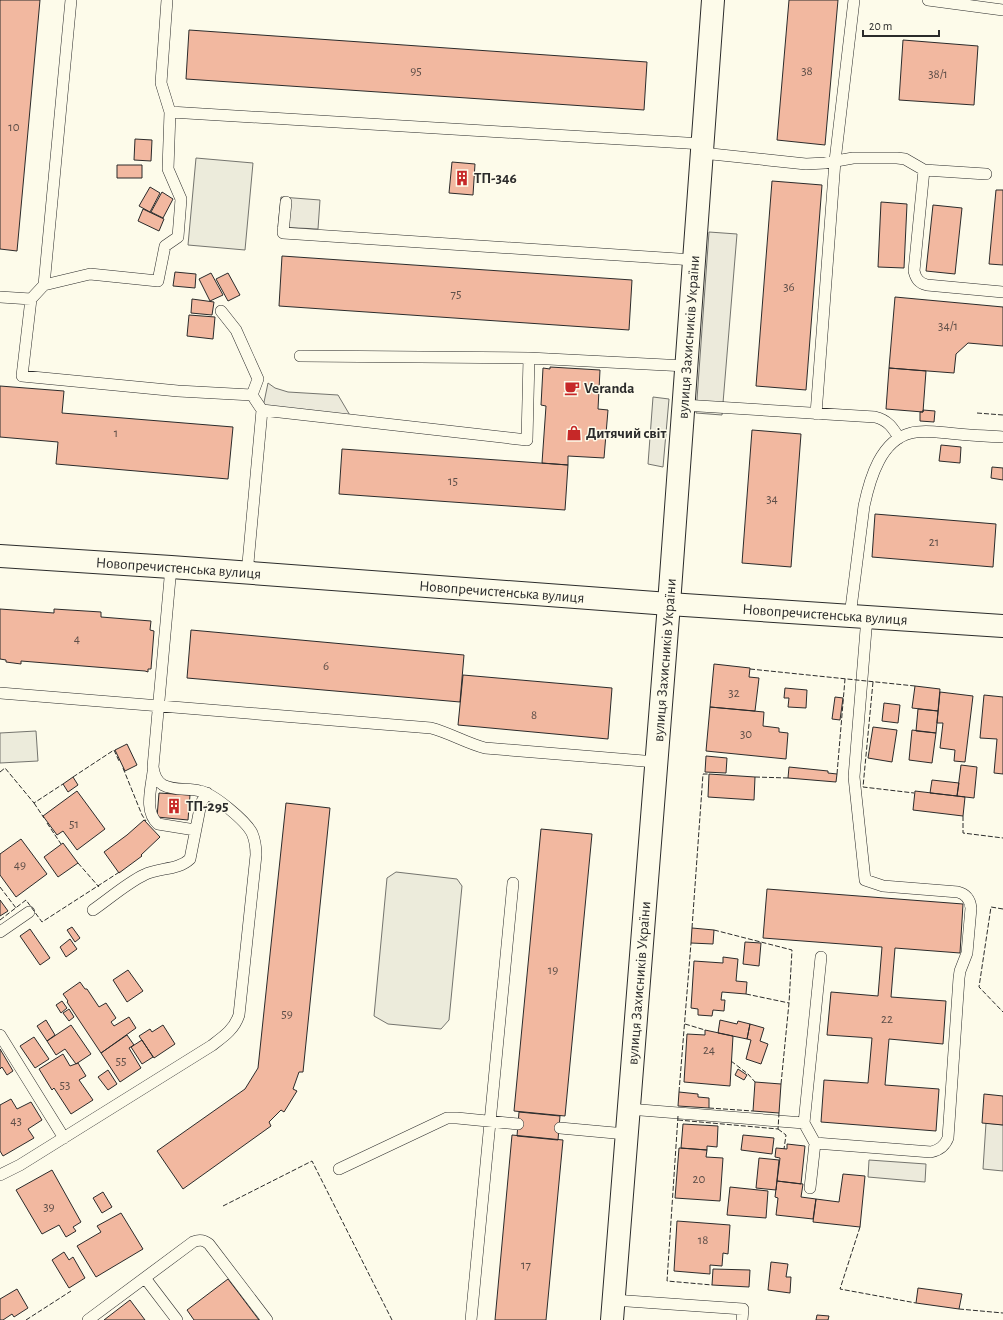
<svg xmlns="http://www.w3.org/2000/svg" width="1003" height="1320" viewBox="0 0 1003 1320" font-family="'Alegreya Sans',sans-serif">
<style>
.green{fill:#ecebdb;stroke:#74746e}
.parking{fill:#eceadb;stroke:#74746e}
.building{fill:#f2b8a0;stroke:#2b2b2b}
.lines{fill:none;stroke-linecap:round;stroke-linejoin:round}
.service-casing{stroke:#2b2b2b;stroke-width:12}
.minor-casing{stroke:#2b2b2b;stroke-width:24}
.tertiary-casing{stroke:#2b2b2b;stroke-width:24}
.service{stroke:#fdfbea;stroke-width:11}
.minor{stroke:#fdfbea;stroke-width:22}
.tertiary{stroke:#fdfbea;stroke-width:22}
.fence{stroke:#2b2b2b;stroke-width:1;stroke-dasharray:5 2;stroke-linecap:butt}
.labels{text-anchor:middle;stroke-width:3;stroke-linejoin:round;paint-order:stroke}
.number-label{font-size:13px;fill:#5d4e48}
.poi-label{font-size:15px;font-weight:bold;fill:#2b2b2b;stroke:#fdfbea;text-anchor:start}
.street-label{font-size:15px;fill:#2b2b2b;stroke:#fdfbea}
</style>
<rect width="100%" height="100%" fill="#fdfbea"/>
<path class="green" d="M196,158L253,163L245,250L188,245Z
M36,731L38,761L0,763V733Z
M396,872L457,879L462,886L449,1020L441,1029L388,1024L374,1016L387,878Z"/>
<path class="parking" d="M281,197L320,200L318,229L278,227Z
M709,232L737,234L722,415L696,413Z
M268,383L275,388L288,392L338,395L351,417L263,407Z
M653,397L669,399L663,467L648,464Z
M986,1123L1003,1125V1171L983,1169Z
M869,1160L926,1164L925,1182L868,1177Z"/>
<path class="building" d="M0,0H40L17,251L0,249Z
M789,0H838L825,145L777,140Z
M189,30L647,62L644,110L186,79Z
M903,40L978,46L974,105L899,100Z
M135,139L152,140L151,161L134,160Z
M452,162L475,164L473,195L449,193Z
M117,165H142V178H117Z
M772,181L822,185L806,390L756,386Z
M150,187L160,193L150,212L139,206Z
M996,190H1003V265L989,264Z
M162,192L173,199L163,218L151,212Z
M881,202L907,204L904,268L878,267Z
M933,205L962,208L955,274L926,271Z
M143,209L164,219L159,231L138,221Z
M282,256L632,280L629,330L279,306Z
M175,272L196,274L195,288L173,286Z
M211,273L223,295L210,301L199,279Z
M228,273L240,295L228,301L216,279Z
M895,297L1003,307V346L968,343L956,354L954,373L889,368Z
M192,299L214,302L212,315L191,313Z
M189,315L215,317L213,339L187,336Z
M550,367L600,370L598,409L608,410L604,458L568,456V465L542,463L546,406L541,405L543,368L550,369Z
M889,368L926,371L923,412L886,409Z
M0,386L64,391L62,413L233,427L228,479L56,464L58,442L0,437Z
M923,410L935,411L934,422L920,421V412H923Z
M752,430L801,434L791,567L742,563Z
M941,445L961,447L960,463L939,461Z
M342,449L568,465L565,510L339,494Z
M992,467L1003,468V480L991,478Z
M875,514L996,524L993,567L872,557Z
M0,609L54,613V609L101,612V617L151,621L150,630L154,631L151,669H148V672L145,671L21,661V664L6,662V660L0,659Z
M191,630L464,655L460,702L187,678Z
M714,664L750,668L749,677L759,678L755,711L710,707Z
M463,675L612,688L608,739L458,725Z
M915,686L940,689L938,711L912,708Z
M785,688L807,690L806,708L788,707L789,698H784Z
M940,692L973,696L965,762L954,761L955,750L940,748L943,723H937Z
M984,695L1003,697V774L994,773L997,739L980,738Z
M835,697L843,698L840,720L832,719Z
M884,703L900,705L898,723L882,721Z
M710,707L764,712L763,726L779,728V732L788,733L786,759L706,751Z
M918,709L938,711L936,733L916,731Z
M873,727L897,730L892,762L868,758Z
M912,730L936,733L932,763L909,760Z
M127,744L137,765L125,771L115,750Z
M706,756L727,758L726,773L705,772Z
M961,765L977,767L974,798L957,796Z
M789,767L828,771V773L837,774L836,782L788,778Z
M709,774L755,777L754,800L708,797Z
M73,777L78,785L68,792L63,784Z
M932,780L959,783L957,796L930,793Z
M77,791L105,829L77,850L63,831L57,835L43,816Z
M915,791L965,797L963,816L913,810Z
M159,793L190,795L188,820L157,817Z
M286,803L330,808L303,1072H299L293,1089L297,1091L284,1112L281,1110L269,1122L271,1126L183,1189L157,1151L245,1089L258,1068Z
M144,820L160,837L141,855L142,856L119,873L104,852L127,835Z
M541,829L592,834L565,1116L514,1111Z
M21,839L47,874L16,897L0,875V854Z
M63,843L78,863L58,877L44,857Z
M767,889L963,904L960,953L895,948L891,997L946,1001L943,1044L889,1039L885,1085L939,1089L936,1131L821,1122L824,1080L868,1083L872,1038L827,1035L831,992L878,996L882,947L763,938Z
M0,900L8,911L0,916Z
M72,927L80,938L75,942L67,930Z
M692,928L714,930L713,944L691,943Z
M30,929L50,958L40,965L20,936Z
M70,939L77,949L66,957L60,947Z
M745,942L761,943L759,966L743,964Z
M723,957L738,959L736,981L747,982L746,994L722,992L721,1000H725L724,1011L713,1010L712,1016L698,1015V1009L691,1008L694,961L723,963Z
M128,970L143,991L127,1002L113,980Z
M80,982L85,989H87L99,1007L106,1003L116,1018L111,1022L114,1026L129,1017L136,1028L101,1053L67,1002L68,1001L63,994Z
M62,1001L67,1008L61,1013L56,1005Z
M69,1009L74,1017L69,1021L63,1013Z
M46,1020L55,1035L47,1041L37,1026Z
M720,1020L737,1024L738,1021L750,1024L747,1039L718,1033Z
M750,1024L764,1028L760,1041L768,1044L761,1064L746,1059L751,1040L747,1039Z
M71,1025L91,1054L76,1064L65,1049L56,1055L47,1041Z
M163,1025L175,1044L154,1058L139,1036L150,1029L152,1032Z
M705,1030L733,1036L730,1086L684,1082L687,1034L705,1035Z
M127,1035L134,1045L129,1048L141,1068L120,1082L101,1053Z
M34,1037L49,1059L35,1068L20,1046Z
M142,1040L153,1057L142,1064L131,1047Z
M0,1049L13,1071L7,1075L2,1067L0,1069Z
M63,1054L70,1066L78,1063L86,1076L79,1080L93,1100L71,1114L54,1088L52,1090L39,1069Z
M738,1069L747,1075L744,1080L735,1075Z
M108,1070L117,1084L108,1090L98,1077Z
M755,1082L781,1084L779,1113L753,1111Z
M679,1092L698,1094V1097L709,1098V1108L678,1106Z
M984,1094L1003,1096V1125L982,1123Z
M11,1099L17,1109L31,1102L42,1120L28,1129L34,1138L3,1156L0,1151V1105Z
M519,1112L560,1116L558,1140L517,1136Z
M683,1124L718,1126L717,1147L707,1146V1150L681,1148Z
M512,1135L563,1140L546,1320H495Z
M743,1135L774,1138L772,1154L741,1150Z
M787,1144L805,1146L801,1184L777,1181L780,1158L775,1157L776,1148L787,1149Z
M679,1148L707,1150L706,1157L723,1158L720,1201L675,1198Z
M759,1158L779,1160L776,1190L756,1188Z
M52,1170L81,1222L73,1227L76,1231L66,1237L59,1225L42,1234L16,1190Z
M843,1174L865,1176L860,1227L813,1222L816,1199L839,1202Z
M777,1181L803,1184L801,1197L816,1199L813,1219L776,1215L778,1198L775,1197Z
M730,1187L768,1191L766,1218L727,1215Z
M103,1192L112,1207L102,1213L93,1198Z
M121,1213L143,1249L96,1277L77,1246L101,1232L97,1226Z
M677,1221L730,1225L728,1254L723,1253L722,1266L710,1265V1274L674,1271Z
M64,1252L69,1260L73,1257L85,1278L69,1288L52,1260Z
M771,1262L788,1264L786,1277H791L790,1293L768,1290Z
M713,1269L750,1270L749,1287L712,1285Z
M228,1279L259,1320H194L187,1310Z
M918,1288L962,1294L959,1309L916,1303Z
M17,1289L28,1308L14,1317L12,1314L3,1320H0V1299Z
M130,1300L145,1320H104Z
M817,1315L829,1316L828,1320H816Z"/>
<g class="lines">
<g class="service-casing">
<path id="service" d="M928,0L1003,10
M170,112L703,144
M702,153L806,164L825,163L853,158H897L905,159L924,170L986,174
M924,170L914,271C916,279 919,283 927,285L1003,292
M286,202L283,233L694,260
M44,285L90,274L158,281L165,246L178,237L181,199L168,169L170,112L161,83L167,0
M0,297L31,299L44,285L71,0
M31,299L22,376L178,391L252,395L262,410
M221,311L236,330L258,379L252,395
M300,356L529,358L686,366
M683,405L875,417C888,420 893,428 899,438
M816,414L835,161L854,0
M247,574L262,410L527,440L529,358
M850,616L864,506C870,478 881,440 911,433C923,430 936,432 948,433C966,435 985,436 1003,437
M0,693L431,728C450,733 466,743 485,748L656,762
M153,772C151,789 144,812 158,824L195,830
M93,910C109,899 127,883 144,875C159,867 177,871 190,859L201,803L207,793
M0,932L29,912
M0,1035L64,1138
M628,1109L804,1123L815,1143L931,1152C940,1150 945,1146 948,1138L959,978L960,971L967,953L971,908C970,899 966,894 958,892L883,886L865,880L854,777L867,617
M804,1123L821,957
M560,1128L626,1134
M339,1169L447,1118H457L518,1124
M0,1175L20,1165L211,1046C223,1037 234,1030 239,1015L256,855C256,847 255,840 252,833C246,821 214,794 200,791C188,788 174,791 163,785C156,781 154,775 153,767L171,567
M810,1188L815,1143
M145,1278L177,1320
M613,1300L743,1309L742,1320
M88,1320L193,1242C200,1239 204,1240 209,1244L267,1320
M471,1320L513,883"/>
</g>
<g class="minor-casing">
<g id="minor">
<path id="s1" d="M612,1320L669,604L713,0"/>
</g>
</g>
<g class="tertiary-casing">
<g id="tertiary">
<path id="s2" d="M0,556L171,567L669,604L1003,626"/>
</g>
</g>
<use href="#service" class="service"/>
<use href="#minor" class="minor"/>
<use href="#tertiary" class="tertiary"/>
<path class="fence" d="M977,413L1003,415
M750,669L915,686
M873,682L863,787L914,793
M123,768L142,815L146,821
M0,772L5,768L34,803L63,784
M837,774L845,679
M73,777L114,750L119,761
M755,777L788,778
M34,803L44,818
M963,816V833L1003,838
M47,823L61,844
M78,863L99,887
M0,887L16,908
M1003,909L991,907L979,987L1003,1012
M0,920L26,900L42,922L121,871
M692,928L703,774H709
M714,930L792,950L789,1003L781,1084
M746,994L789,1003
M685,1024L705,1030
M731,1061L748,1074L755,1082
M679,1092L691,943
M709,1108L753,1111
M678,1116L667,1281L712,1285
M678,1120L778,1129L779,1113
M778,1129L786,1135L784,1149
M223,1206L312,1161L392,1320
M860,1227L840,1289L916,1303
M959,1309L1003,1313
M26,1320L71,1291"/>
</g>
<defs>
<g id="building-bare" transform="scale(1.2)"><path d="M-4-6H4V6H1V3H-1V6H-4ZM-2.5-4.3h1.7v1.8h-1.7ZM.8-4.3h1.7v1.8H.8ZM-2.5-1h1.7V.8h-1.7ZM.8-1h1.7V.8H.8Z" fill="#c62828" stroke="#fdfbea" stroke-width="2.5" paint-order="stroke"/></g>
<g id="cafe-bare" transform="scale(1.2)"><path d="M-5.5-4.5H6V0H3Q3 3.5 0 3.5H-2.5Q-5.5 3.5-5.5 0ZM3-3.2v2h1.7v-2ZM-6 4.5H4V6H-6Z" fill="#c62828" stroke="#fdfbea" stroke-width="2.5" paint-order="stroke"/></g>
<g id="shop-bare" transform="scale(1.2)"><path d="M-5-2.5h2.3a2.7 3.5 0 0 1 5.4 0H5L5.5 6h-11ZM-1.5-2.5h3a1.5 2.3 0 0 0-3 0Z" fill="#c62828" stroke="#fdfbea" stroke-width="2.5" paint-order="stroke"/></g>
</defs>
<g fill-rule="evenodd">
<use href="#building-bare" x="462" y="178"/>
<use href="#cafe-bare" x="572" y="388"/>
<use href="#shop-bare" x="574" y="433"/>
<use href="#building-bare" x="174" y="806"/>
</g>
<g class="labels">
<g class="number-label">
<text x="416" y="75">95</text>
<text x="807" y="75">38</text>
<text x="938" y="78">38/1</text>
<text x="14" y="131">10</text>
<text x="789" y="291">36</text>
<text x="456" y="298">75</text>
<text x="948" y="330">34/1</text>
<text x="116" y="437">1</text>
<text x="453" y="485">15</text>
<text x="772" y="503">34</text>
<text x="934" y="546">21</text>
<text x="77" y="643">4</text>
<text x="326" y="670">6</text>
<text x="734" y="697">32</text>
<text x="534" y="719">8</text>
<text x="746" y="738">30</text>
<text x="74" y="828">51</text>
<text x="20" y="869">49</text>
<text x="553" y="974">19</text>
<text x="287" y="1018">59</text>
<text x="887" y="1023">22</text>
<text x="709" y="1054">24</text>
<text x="121" y="1065">55</text>
<text x="65" y="1089">53</text>
<text x="16" y="1125">43</text>
<text x="699" y="1183">20</text>
<text x="49" y="1211">39</text>
<text x="703" y="1244">18</text>
<text x="526" y="1269">17</text>
</g>
<g class="poi-label">
<text x="474" y="183">ТП-346</text>
<text x="584" y="393">Veranda</text>
<text x="586" y="438">Дитячий світ</text>
<text x="186" y="811">ТП-295</text>
</g>
<g class="street-label">
<text dy="5" stroke="none"><textPath href="#s1" startOffset="986">вулиця Захисників України</textPath></text>
<text dy="5" stroke="none"><textPath href="#s2" startOffset="179">Новопречистенська вулиця</textPath></text>
<text dy="5" stroke="none"><textPath href="#s2" startOffset="503">Новопречистенська вулиця</textPath></text>
<text dy="5" stroke="none"><textPath href="#s2" startOffset="827">Новопречистенська вулиця</textPath></text>
<text dy="5" stroke="none"><textPath href="#s1" startOffset="662">вулиця Захисників України</textPath></text>
<text dy="5" stroke="none"><textPath href="#s1" startOffset="338">вулиця Захисників України</textPath></text>
</g>
</g>
<path d="M863 30v6h76v-6" fill="none" stroke="#2b2b2b" stroke-width="2"/>
<text x="869" y="30" font-size="12" fill="#2b2b2b" stroke="#fdfbea" stroke-width="3" paint-order="stroke">20 m</text>
</svg>
